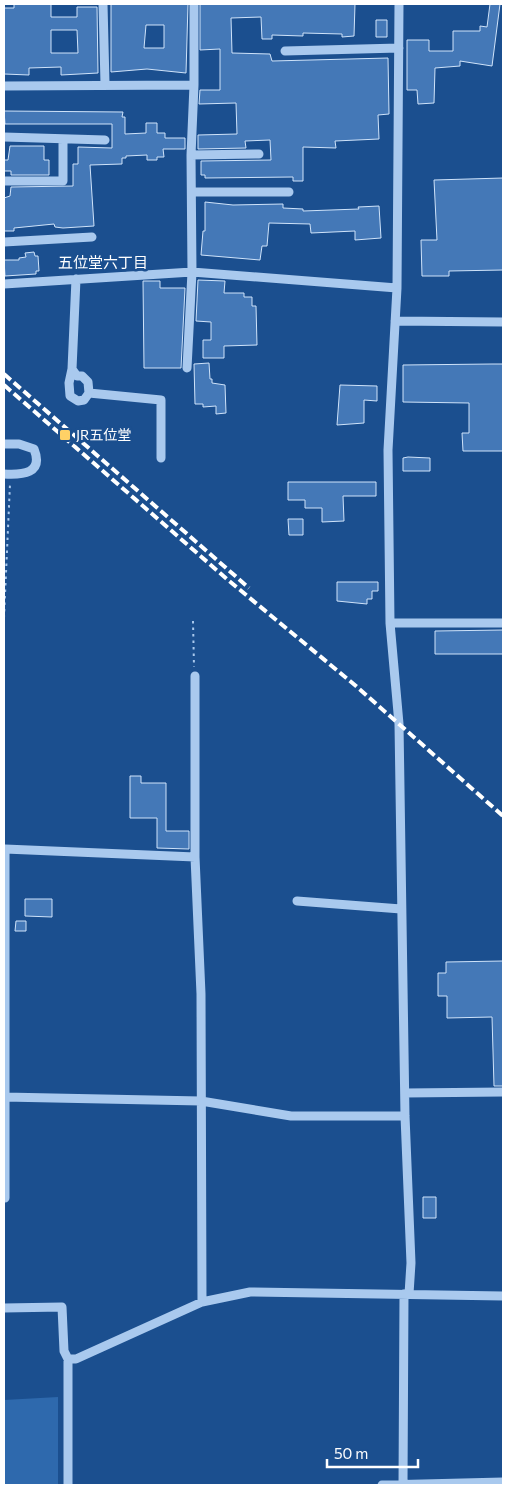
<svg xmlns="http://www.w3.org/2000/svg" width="507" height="1489" viewBox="0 0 507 1489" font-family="Commissioner,'Noto Sans JP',sans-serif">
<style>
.green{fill:#2e69ad}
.building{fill:#4478b7;stroke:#cfe3fa;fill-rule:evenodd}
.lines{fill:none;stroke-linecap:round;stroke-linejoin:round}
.path{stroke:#a9c9ee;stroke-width:2;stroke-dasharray:2.5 4;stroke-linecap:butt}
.minor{stroke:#a9c9ee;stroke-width:9}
.rail{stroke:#fff;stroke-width:4;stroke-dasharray:9 4;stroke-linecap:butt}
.poi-dot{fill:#ffd166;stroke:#1b4f8f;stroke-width:2}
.labels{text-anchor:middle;stroke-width:5;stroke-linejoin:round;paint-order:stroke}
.poi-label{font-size:14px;fill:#fff;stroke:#1b4f8f;text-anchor:start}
.neighbourhood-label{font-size:15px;fill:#fff;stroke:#1b4f8f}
</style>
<rect width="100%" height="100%" fill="#1b4f8f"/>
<path class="green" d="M58,1397V1485H4V1400Z"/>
<path class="building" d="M14,4H51V17H77V7H97L98,73L61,75V67L29,68V75L4,74V8H14ZM51,30H77L78,53H51Z
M111,4H188L186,73L147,69L111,72ZM146,25H164V48H144Z
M200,4H355L354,36L342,37V34L303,33V36L272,35V39H262L261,17L231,18L232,53L270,54L272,61L388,58L389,114L378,115L379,139L335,141L336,148L303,147V181H293V177L205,178V175H201V161L271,160L270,140L245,141L246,148L198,149V135L237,134L236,103L199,104L200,90H220V49L200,50Z
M490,4H500L492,66L460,61V66L435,68L434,103L418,104L417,90H407V40H429V51H453V31H480V26L487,27Z
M376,20H387V37H376Z
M4,111L123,112L122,117H125V134L146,133V123H157V133H165V138H185V149H163L164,157H157V160H147V155L126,156V158H122V164L90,165L94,226L63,228L55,227L54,224L14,228V231H4V198L10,196L11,187L73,186V164H78V147L112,148V124H5Z
M10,146H44V160H49V175H11V171H4V160H8Z
M503,178V270L449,271V276H422L421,240H437L434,180Z
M205,202L233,205L283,204V208L303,209V211L359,209L358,207L379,206L381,238L355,240V231L311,233L310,224L269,223L267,246H262L260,260L201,255L203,231H205Z
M34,252L35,256H38L39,271H36V274L5,276L4,260H19V258L26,257L25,253Z
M198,280L225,281L224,293H244V297H252V306H256L257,345L224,346V358H203V340H211V322L196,321Z
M143,281H160V288H185L181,368H144Z
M209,363L210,379H212V383L225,385L226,413L216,414V406L203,407V404H195L194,364Z
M492,364H503V451H463L462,433H469V403L403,402V365Z
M340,385L377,386V401L364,400V423L337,425Z
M408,457L430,458V471H403V458Z
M288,482H376V496H343L344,521L322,522V508H305V500H288Z
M288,519H303V535H289Z
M337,582H378V591H372V599H367V604L337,601Z
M503,630V654H435V631Z
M130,776H141V783H166V831H189V849L157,848V818H130Z
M25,899H52V917L25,916Z
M16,921H26V931H15Z
M503,961V1086H494L492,1017L447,1018V996H438V973H446V962Z
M423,1197H436V1218H423Z"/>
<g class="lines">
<path class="path" d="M4,618L10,484
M193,621L194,667"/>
<path class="minor" d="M103,4L105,84
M399,4L397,288L388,450L390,623L399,724L405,1116L411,1263L409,1294
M285,51L399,48
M4,86L194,85V4
M4,137L105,140
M191,155L259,154
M4,181H63V140
M192,192H289
M4,242L92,237
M4,284L192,272L397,288
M395,321L503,322
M187,368L192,272L191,155L194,85
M72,369L76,279
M72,369L77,376H82L88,382L89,393L84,400L78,401L70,396L69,383Z
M89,393L161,400V458
M4,444H19L34,449C44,474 22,475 4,474
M390,623H503
M195,676V857L201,994L202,1302
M297,901L401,909
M405,1093L503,1092
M4,1097L201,1101L291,1116H405
M5,1198V849L195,857
M4,1308L62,1307L64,1351L68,1359H76L202,1302L250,1292L503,1296
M68,1359V1485
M382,1485L503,1482
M403,1485L404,1294"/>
<path class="rail" d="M4,374L249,588
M4,385L228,580L356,686L503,816"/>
</g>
<rect class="poi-dot" x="59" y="429" width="12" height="12" rx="2.5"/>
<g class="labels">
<g class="poi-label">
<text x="76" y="440">JR五位堂</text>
</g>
<g class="neighbourhood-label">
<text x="103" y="268">五位堂六丁目</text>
</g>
</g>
<rect width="507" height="1489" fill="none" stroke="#ffffff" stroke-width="10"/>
<path d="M327 1459v8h91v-8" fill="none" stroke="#ffffff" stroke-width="2.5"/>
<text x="334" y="1459" font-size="15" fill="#ffffff" stroke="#1b4f8f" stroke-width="4" paint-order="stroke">50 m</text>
</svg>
